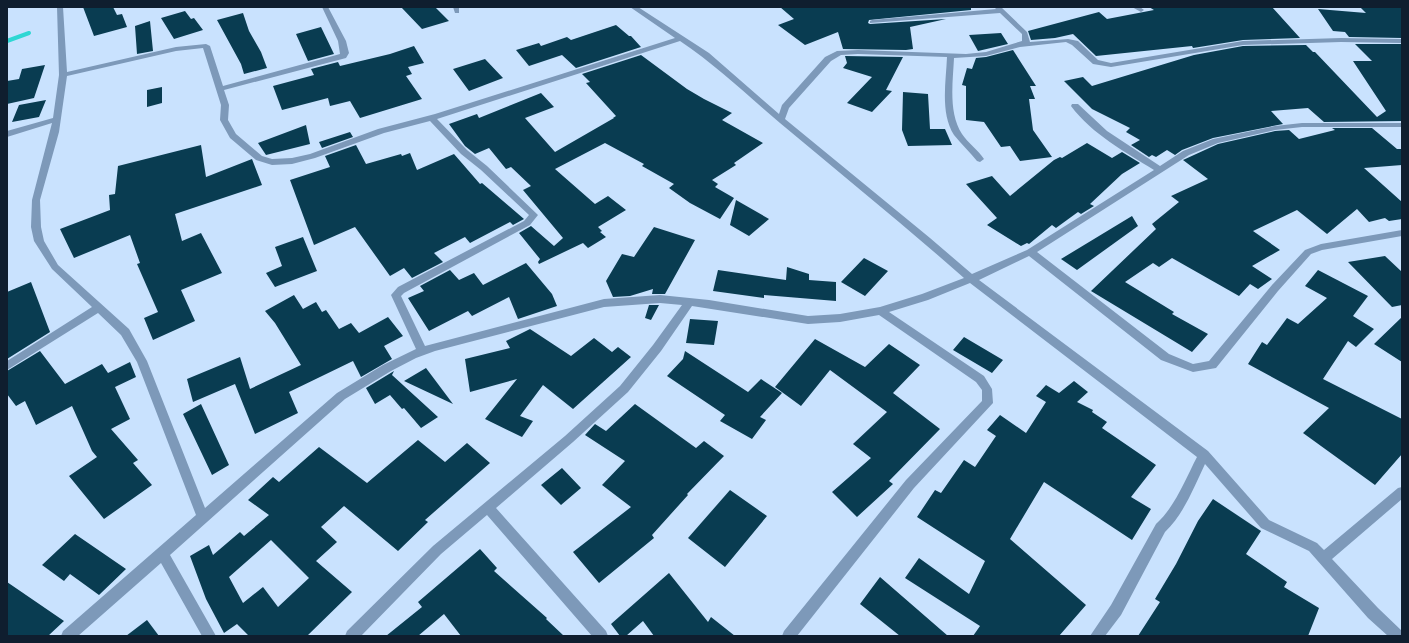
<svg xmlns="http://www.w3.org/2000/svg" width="1409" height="643" viewBox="0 0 1409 643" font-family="'Playfair Display',serif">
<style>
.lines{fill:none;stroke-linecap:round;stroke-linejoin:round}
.stream{stroke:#2ed7d3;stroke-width:4}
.building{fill:#093c51;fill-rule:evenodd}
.lane{fill:#7d99b9;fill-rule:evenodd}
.street{fill:#7d99b9;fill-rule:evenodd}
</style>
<rect width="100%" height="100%" fill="#c9e2fe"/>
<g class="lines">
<path class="stream" d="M7,41L29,33"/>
</g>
<path class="building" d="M83,7H113L117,15L122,14L127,27L94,36Z
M401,7H435L449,21L422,29Z
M780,7H971V10L869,20L868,23L870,24L946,19L910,27L913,49L906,50L843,49L838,32L805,45L778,25L794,19Z
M1149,7H1272L1300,38L1243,40L1193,48L1192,46L1096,56L1073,34L1055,38L1031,40L1028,31L1099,12L1107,19L1154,10Z
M1360,7H1402V38L1349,37L1345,32L1333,31L1318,9L1366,13Z
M185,11L191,19L194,18L203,30L174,39L161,18Z
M243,13L249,31L261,52L267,68L244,74L241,64L217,20Z
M150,21L153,51L137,54L135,26Z
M616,25L629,36H631L641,47L576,68L562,55L529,66L516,50L539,43L541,46L567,37L571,40Z
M321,27L334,54L308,61L296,34Z
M1001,33L1008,44L978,51L969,35Z
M1355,44H1402V121L1324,122L1308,108L1271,111L1283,124L1213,138L1182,150L1175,155L1167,150L1156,157L1152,155L1149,157L1131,145L1140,140L1126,132L1130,128L1092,109L1064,81L1083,77L1092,86L1194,55L1243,46L1306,45L1313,52H1315L1377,117L1386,111L1353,61H1372Z
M414,46L424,63L408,67L412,74L406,76L422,99L360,118L350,101L330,106L328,98L282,110L273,86L314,75L311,69L338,62L340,66L390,54Z
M1013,50L1036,86H1030L1035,99H1029L1033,130L1052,157L1020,161L1010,146L1001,147L984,122L966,120V86L962,85L967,68L972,69L976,58L986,57Z
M641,55L687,89L704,99L732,113L722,120L763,143L734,163L736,165L712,180L718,184L715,187L734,198L720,219L690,203L669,188L674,184L642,166L644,164L605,143L555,169L595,204L608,196L626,210L598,227L602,231L600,232L606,237L588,248L583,243L539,264L538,262L540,259L519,233L531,226L554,246L563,238L523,190L531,186L511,167L506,169L489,148L475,154L465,146L449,124L477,114L479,118L541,93L554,107L525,118L555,152L614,118H613L616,116L586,83L590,82L582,74Z
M845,56L903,57L886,90L892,91L872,112L847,103L872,77L843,68L847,63Z
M485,59L503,78L469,91L453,69Z
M45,65L34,98L7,104V81L19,79L22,69Z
M162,87V103L147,107V90Z
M903,92L928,94L930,129H945L952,145L908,146L902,130Z
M46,100L39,117L12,122L19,105Z
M306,125L310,144L266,155L258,143Z
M1332,128H1372L1397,149H1402V165L1364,168L1402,202V219L1389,221L1385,218L1369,222L1357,209L1327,234L1297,210L1253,231L1280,250L1252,266L1272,279L1258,289L1250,284L1239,296L1172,258L1159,267L1153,263L1125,282L1174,312L1172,314L1208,334L1192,352L1091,291L1156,229L1152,224L1179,202L1171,196L1208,179L1183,160L1218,144L1275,131L1289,130L1299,139L1335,130Z
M350,132L353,137L322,148L319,142Z
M1087,143L1112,158L1122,152L1140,163L1122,174L1090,204L1094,206L1081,214L1078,212L1056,228L1052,225L1029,244L1027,243L1021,246L987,225L997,218L966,184L992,176L1010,196L1054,160L1060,157L1062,158Z
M201,145L206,177L252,159L262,185L175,214L182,241L201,233L222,273L181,290L195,321L153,340L144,318L158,312L137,264L140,263L130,235L74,258L60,229L110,210L109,195L115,194L118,166Z
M356,145L366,164L401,154L402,156L410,153L417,170L454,154L480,184L482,183L524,219L513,225L510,222L470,243L465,237L434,253L443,262L412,278L404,268L390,276L355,227L314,245L290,180L330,167L325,156Z
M736,200L769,219L749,236L730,225Z
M1132,216L1138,226L1077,270L1061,259Z
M654,227L695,240L665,294H652L653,289L630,296L613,297L606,281L622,254L634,257Z
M303,237L317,271L275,287L266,273L282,266L275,247Z
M1385,256L1402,272V305L1392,307L1348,262Z
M864,258L888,271L865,296L841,282Z
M526,263L552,294L557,306L518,319L509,297L472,316L468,311L429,331L408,298L424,291L420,286L450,270L459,280L474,273L483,285Z
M787,267L809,274V280L836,282V301L764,295V298L713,291L718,270L786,280Z
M1318,270L1368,296L1353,316L1374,329L1356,347L1348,341L1323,379L1402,419V454L1375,485L1303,433L1329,408L1248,364L1262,342L1267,345L1287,318L1298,324L1327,298L1305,286Z
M31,282L50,332L7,359V292Z
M294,295L303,309L316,302L322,312L326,310L339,329L351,323L359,333L388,317L403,336L384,346L392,359L361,377L353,361L289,392L298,413L255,434L235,384L193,402L187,379L240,357L250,389L301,365L275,323L265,311Z
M649,305H659L651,320L645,318Z
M1402,317V362L1374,344Z
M690,319L718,321L714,345L686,343Z
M530,329L571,356L594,338L612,352L618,347L631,357L573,409L543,385L520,416L533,421L522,437L485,419L517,379L470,392L465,359L510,348L506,341Z
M964,337L1003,360L992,373L953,350Z
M815,339L865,367L889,344L920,365L893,393L940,429L889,481L893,484L857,517L832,492L871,458L853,444L887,412L830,370L801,406L775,387Z
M40,351L65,384L102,364L108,373L130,362L136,377L115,387L130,419L111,429L138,460L133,463L152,485L104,519L69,476L97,457L92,451L72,406L36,425L25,401L16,406L7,394V371Z
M685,351L748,392L761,379L782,393L760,417L766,420L752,439L720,421L725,415L667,376L683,359Z
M426,368L453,404L404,381Z
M394,371L392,375L438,417L421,428L404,408L402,409L390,395L375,404L366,388Z
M1074,381L1088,392L1077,402L1093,410L1092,412L1107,422L1102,428L1156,465L1131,497L1151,509L1132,540L1044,482L1010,539L1086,605L1059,636H973L980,626L905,578L919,558L969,594L985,561L917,517L935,490L941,493L964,460L975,467L996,436L987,430L1000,415L1026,433L1046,402L1036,396L1046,385L1059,393Z
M201,404L229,465L212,475L183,414Z
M635,404L696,448L704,441L724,456L687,494L688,495L652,535L654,538L599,583L573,552L631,507L602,485L625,461L585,435L595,424L606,431Z
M418,440L445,462L467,443L490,463L425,520L428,522L398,551L344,506L321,527L337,542L316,561L352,592L307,636H249L237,624L224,633L206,599L190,556L209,545L213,555L240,532L244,536L269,515L248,500L273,477L279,482L319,447L367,483ZM271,540L309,578L278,607L263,587L243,603L229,577Z
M562,468L581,488L561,505L541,485Z
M730,490L767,516L725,567L688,538Z
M1213,499L1261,531L1246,554L1287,582L1284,587L1319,608L1308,636H1138L1160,602L1155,599L1176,564L1198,521Z
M75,534L126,569L99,595L70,574L64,581L42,565Z
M480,549L497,568L494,571L547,618L546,619L564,636H461L444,614L418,636H386L422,607L418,602Z
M669,573L708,622L711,617L735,636H654L643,621L626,636H620L611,624Z
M880,577L948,636H900L860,604Z
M7,582L64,621L48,636H7Z
M147,620L159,636H126Z"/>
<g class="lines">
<path class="lane" d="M453,7H459V13H455Z"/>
<path class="street" d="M57,7H63L67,72L176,47L206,44L210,46L223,86L340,54L338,41L322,7H328L346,41L349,53L346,58L224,90L229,105L228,120L236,134L262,156L272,159L292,158L310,154L378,129L435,114L675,38L630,7H638L709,53L779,114L782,105L825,57L837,51L858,50L966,54L986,52L1022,41V34L1000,13L870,23V21L872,20L996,9L994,7H1001L1027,32L1030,42L1068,39L1078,41L1098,60L1111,63L1243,41L1341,38L1402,39V43L1341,42L1243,45L1111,67L1093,64L1072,45L1066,42L1020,47L986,56L954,58C953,81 948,113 962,134C968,143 978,150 984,159L980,162L977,161C970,152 961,144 954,135C940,113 946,82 947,57L858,54L841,55L831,61L789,108L785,119L930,238L972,274L1027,250L1154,170C1125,152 1092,134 1071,106L1072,104H1078L1107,131L1160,166L1183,151L1213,139L1275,126L1302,123H1402V127H1302L1275,130L1218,143L1189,155L1037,252L1169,354L1193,364L1209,361L1272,285L1305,250L1321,244L1402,230V236L1322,250L1311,254L1278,291L1216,368L1193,372L1161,360L1029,256L979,280L1208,451L1269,520L1317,543L1324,550L1398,488L1402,487V499L1332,559L1378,608L1402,631V636H1388L1368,618L1309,551L1261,528L1205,464C1194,487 1184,514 1165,532L1121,615L1105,636H1090L1111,605L1156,524C1175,507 1185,480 1197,457L970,283L928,300L889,312L984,376L992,389L993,403L914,488L797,636H782L784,631L906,480L982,401V390L976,382L879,315L840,322L808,324L692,306L661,351L628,392L573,442L496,508L606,631L608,636H592L487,515L441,554L361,636H345L347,631L433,546L565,436L620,386L653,345L682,305L660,303L604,307L435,351L416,358L391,371L345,399L170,555L216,636H202L161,563L78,636H61L63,631L196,515L137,362L121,335L98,313L7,370V361L92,307L52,269L34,241L31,227L32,200L52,123L7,137V131L53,118L59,75ZM680,41C716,65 747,95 780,123C842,175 904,225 964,278L922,294L880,307L840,314L808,316L709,300L660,295L604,299L425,346L401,296L404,293L530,225L538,215L487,166L467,150L437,119ZM203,48L221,105L220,120L230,138L256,160L272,165L292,164L315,158L384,133L430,121L461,154L481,170L529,215L524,221L398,287L391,295L416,349L383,365L337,393L205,508L147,361L129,329L58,265L44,241L41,227L40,200L59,132L67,76L176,51Z
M1132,7H1140L1144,10L1141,12Z"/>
</g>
<rect width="1409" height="643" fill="none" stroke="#0f1e2f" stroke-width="16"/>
</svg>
